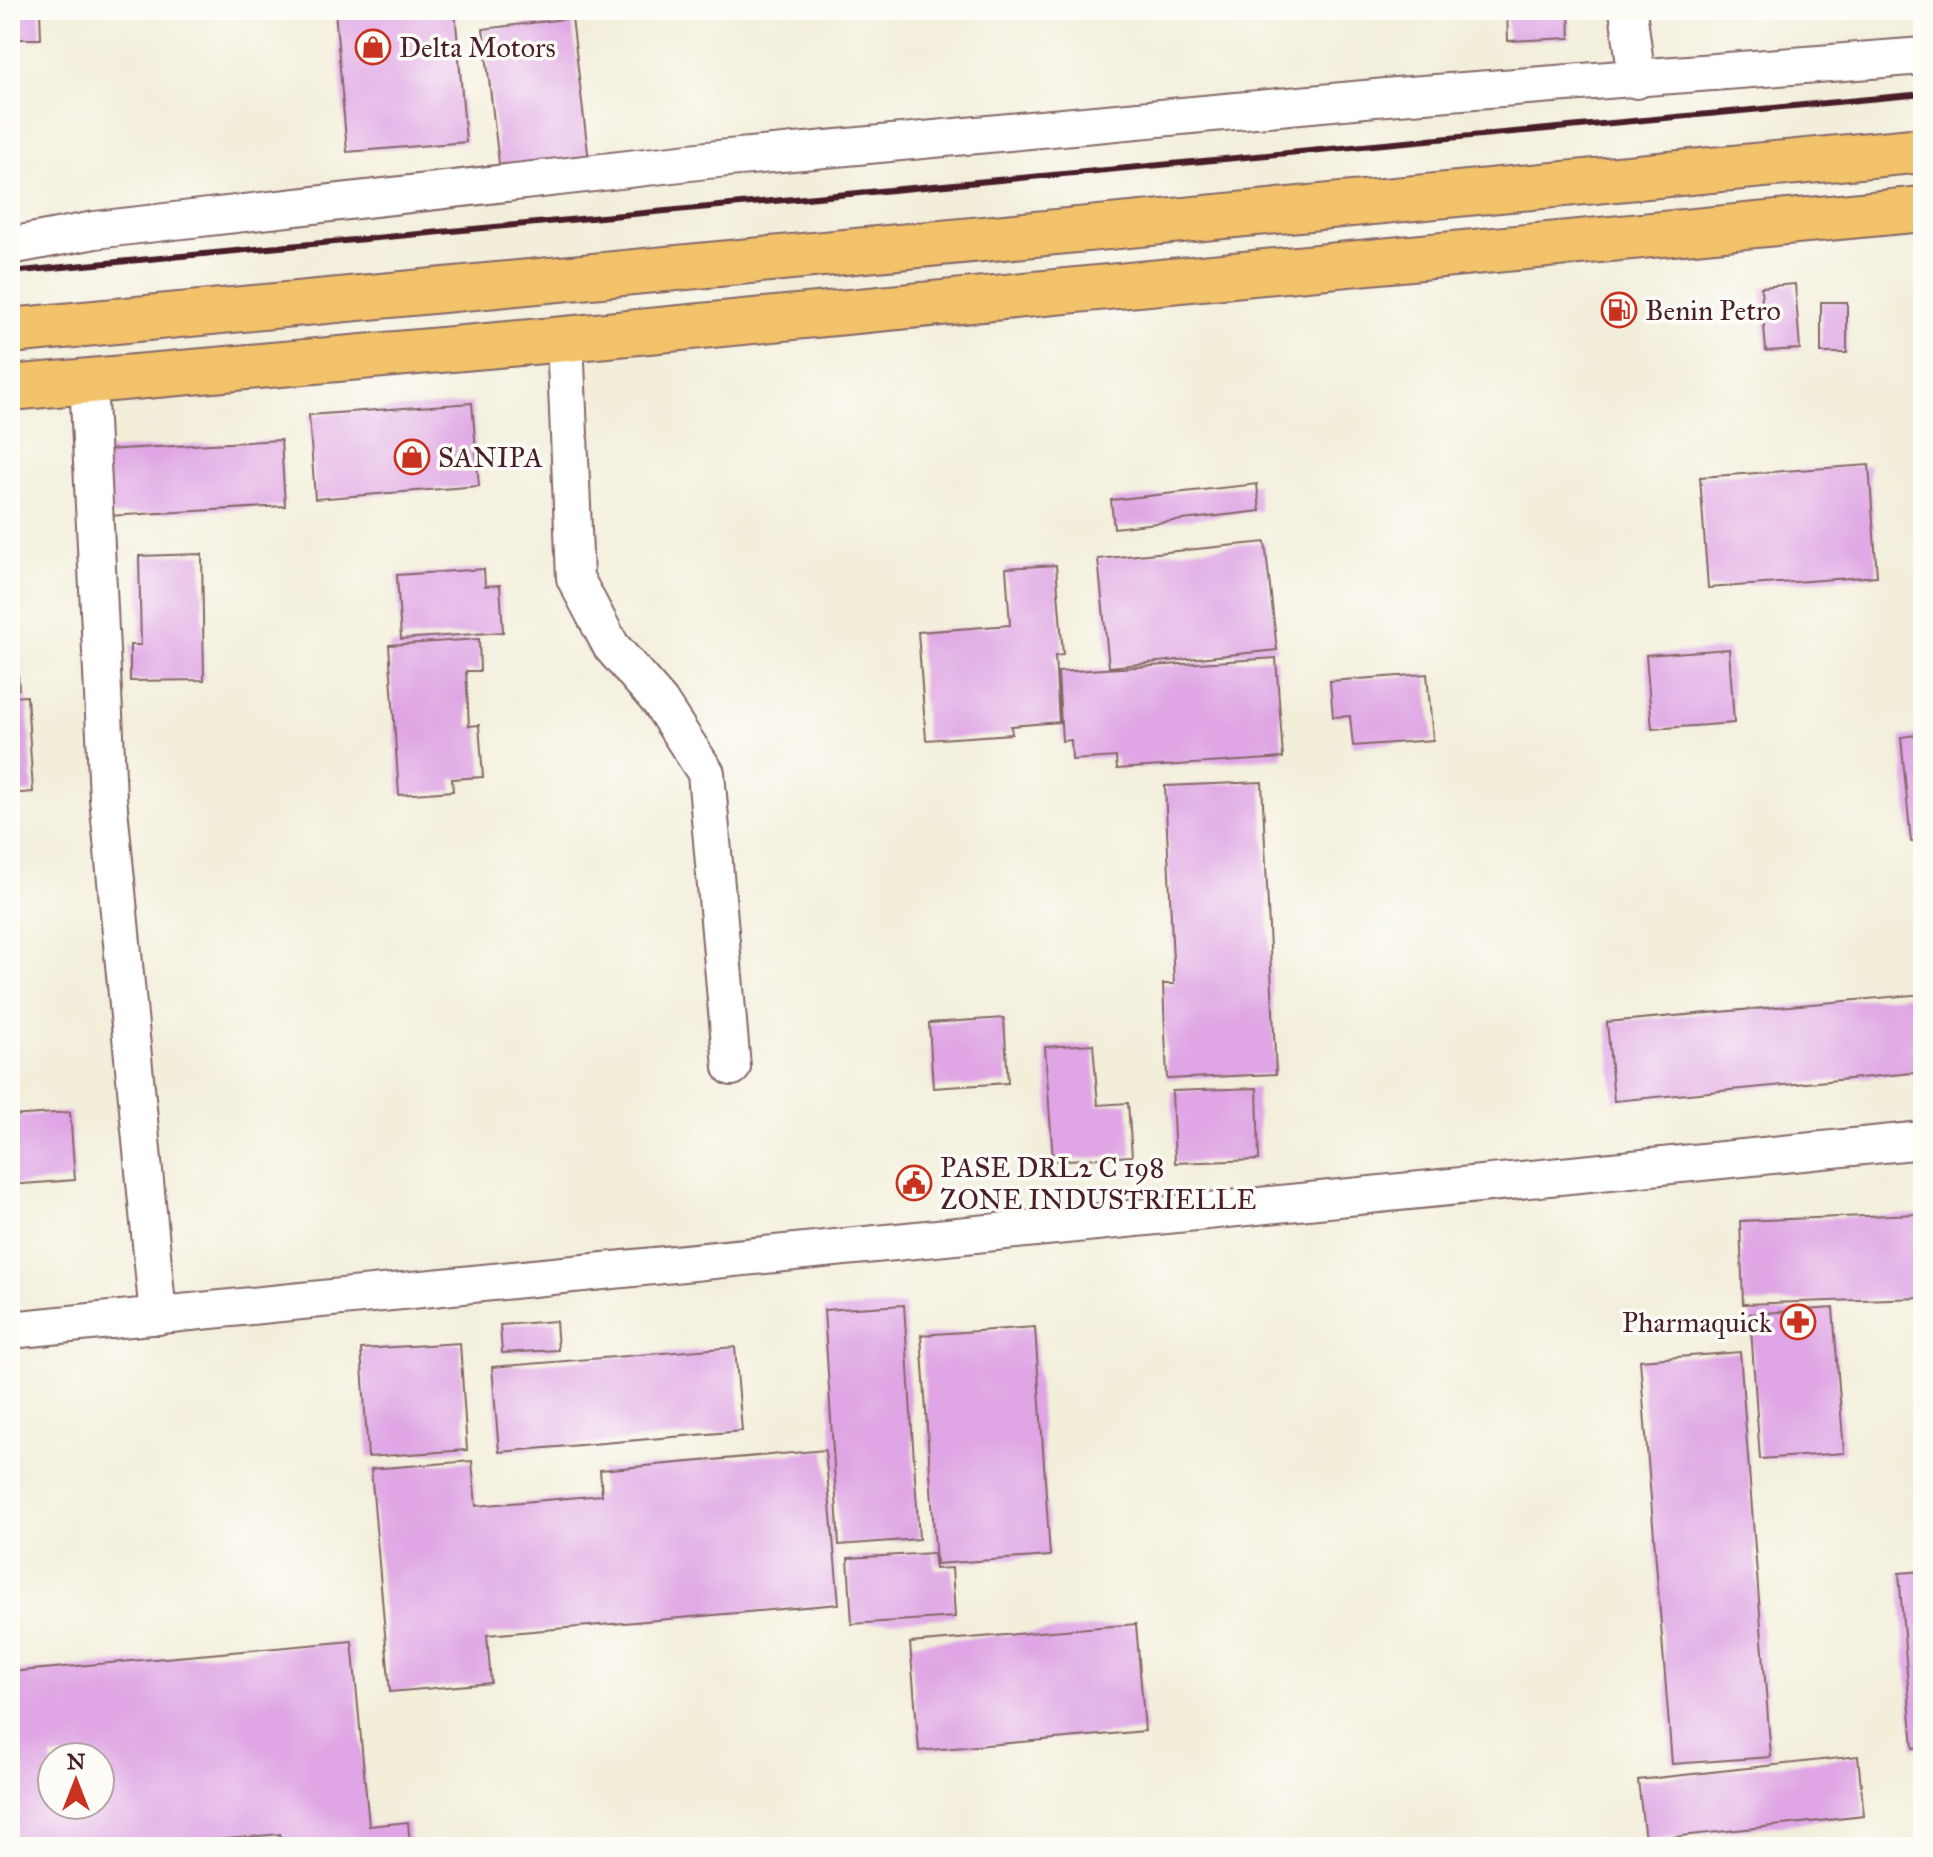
<svg xmlns="http://www.w3.org/2000/svg" width="1933" height="1857" viewBox="0 0 1933 1857" font-family="'IM FELL Great Primer',serif">
<style>
.building{fill:#dfa5e4;fill-rule:evenodd}
.lines{fill:none;stroke-linecap:round;stroke-linejoin:round}
.street-casing{stroke:#856768;stroke-width:40}
.highway-casing{stroke:#856768;stroke-width:48}
.street{stroke:#fff;stroke-width:36}
.highway{stroke:#f2c36a;stroke-width:44}
.rail{stroke:#4a1f2b;stroke-width:6}
.labels{text-anchor:middle;stroke-width:7;stroke-linejoin:round;paint-order:stroke}
.poi-label{font-size:28px;fill:#4a1f2b;stroke:#fdfcf7;text-anchor:start}
</style>
<rect width="100%" height="100%" fill="#fdfcf7"/>
<filter id="ink" filterUnits="userSpaceOnUse"><feTurbulence type="fractalNoise" baseFrequency=".0125" numOctaves="2"/><feDisplacementMap in="SourceGraphic" scale="16" xChannelSelector="R" yChannelSelector="G"/><feConvolveMatrix kernelMatrix="1 2 1 2 8 2 1 2 1" color-interpolation-filters="sRGB"/></filter>
<filter id="wash" filterUnits="userSpaceOnUse"><feTurbulence type="fractalNoise" baseFrequency=".006" numOctaves="4" result="noise"/><feDisplacementMap in="SourceGraphic" scale="32" xChannelSelector="R" yChannelSelector="G"/><feGaussianBlur stdDeviation="1.8" result="paint"/><feColorMatrix in="noise" values="0 0 0 0 0 0 0 0 0 0 0 0 0 0 0 0 0 1.4 0 .05"/><feComposite in="paint" operator="in"/></filter>
<g filter="url(#wash)">
<rect width="100%" height="100%" fill="#f2eeda"/>
<g id="blocks">
<path class="building" d="M10,10H40L41,39H10Z
M335,10H455L466,142L347,152Z
M1507,10H1569L1570,38L1508,41Z
M1871,10H1909V15H1871Z
M572,18L589,161L500,172L483,29Z
M1795,284L1800,349L1766,351L1761,287Z
M1821,302H1847V353H1821Z
M472,403L479,486L315,499L309,415Z
M281,440L285,506L107,516L104,450Z
M1869,465L1877,576L1708,588L1700,477Z
M1257,484L1260,511L1114,528L1111,500Z
M1265,542L1277,650L1109,667L1098,559Z
M202,554L204,680L130,681V645H141L139,556Z
M1056,565L1063,655L1055,656L1059,722L1011,726L1012,734L926,740L918,632L1010,625L1006,568Z
M484,569L485,586L500,585L503,632L401,639L397,575Z
M10,631H15L19,689L10,690Z
M479,639L480,671H466L469,726L479,725L483,777L452,779L453,791L399,795L389,645Z
M1729,649L1734,723L1652,729L1646,655Z
M1276,658L1283,758L1117,769L1116,757L1072,760L1071,740L1062,741L1058,672Z
M1427,674L1433,740L1353,746L1350,716L1333,717L1330,681Z
M27,696L33,792L10,794V697Z
M1923,734V841L1911,842L1901,737Z
M1262,782L1276,1074L1167,1079L1163,984H1174L1165,786Z
M1923,994V1072L1614,1101L1607,1022Z
M1004,1018L1008,1083L933,1088L929,1023Z
M1093,1044L1098,1105L1128,1103L1132,1156L1053,1161L1045,1047Z
M1257,1088L1259,1160L1175,1163L1172,1091Z
M70,1112L75,1180L10,1185V1116Z
M1918,1214L1921,1298L1743,1304L1740,1221Z
M904,1305L919,1539L839,1545L824,1310Z
M1833,1308L1844,1453L1760,1459L1750,1314Z
M556,1321L558,1350L502,1353L500,1325Z
M1035,1327L1050,1556L936,1564L921,1335Z
M460,1343L467,1450L368,1457L361,1349Z
M735,1347L742,1431L499,1452L492,1367Z
M1740,1352L1771,1757L1672,1764L1640,1360Z
M825,1450L839,1604L487,1635L491,1683L390,1692L371,1469L472,1461L476,1506L602,1495L600,1470Z
M933,1553L935,1569L952,1568L955,1617L852,1624L848,1558Z
M1923,1571V1747L1913,1748L1899,1573Z
M1136,1624L1145,1731L919,1751L910,1643Z
M352,1641L369,1826L408,1822L410,1847H281L280,1834L139,1847H10V1672ZM52,1757H100V1805H52Z
M1858,1756L1864,1816L1645,1840L1638,1780Z"/>
</g>
</g>
<g filter="url(#ink)">
<use href="#blocks" fill-opacity="0" stroke="#856768" stroke-width="2"/>
<g class="lines">
<g class="street-casing">
<path id="street" d="M1628,10L1637,80
M10,246L95,230L707,160L1397,96L1923,56
M565,339L575,578L611,646L660,702L706,773L732,1067
M88,379L108,798L158,1316
M10,1330L1923,1140"/>
</g>
<g class="highway-casing">
<path id="highway" d="M10,331L1923,150
M10,388L565,339L1923,209"/>
</g>
<use href="#street" class="street"/>
<use href="#highway" class="highway"/>
<path class="rail" d="M10,272L1923,94"/>
</g>
</g>
<defs>
<g id="shop-ring" transform="scale(1.8)"><circle r="9.5" fill="#fdfcf7" stroke="#c8321e" stroke-width="1.5"/><path d="M-5-2.5h2.3a2.7 3.5 0 0 1 5.4 0H5L5.5 6h-11ZM-1.5-2.5h3a1.5 2.3 0 0 0-3 0Z" fill="#c8321e"/></g>
<g id="fuel-ring" transform="scale(1.8)"><circle r="9.5" fill="#fdfcf7" stroke="#c8321e" stroke-width="1.5"/><path d="M-5.5-6h7V0h2V4h1.3V-2.5L3-4.5l.8-.8L6-3V5H2.5V1h-1V6h-7ZM-4.2-4.7v3.2H.2V-4.7Z" fill="#c8321e"/></g>
<g id="civic-ring" transform="scale(1.8)"><circle r="9.5" fill="#fdfcf7" stroke="#c8321e" stroke-width="1.5"/><path d="M-.6-6.5H3V-4.5H.6V-3L4-1V1h2V6H-6V1h2V-1L-.6-3ZM-1.2 2.5V6h2.4V2.5Z" fill="#c8321e"/></g>
<g id="pharmacy-ring" transform="scale(1.8)"><circle r="9.5" fill="#fdfcf7" stroke="#c8321e" stroke-width="1.5"/><path d="M-2-6h4v4h4v4h-4v4h-4v-4h-4v-4h4Z" fill="#c8321e"/></g>
</defs>
<g fill-rule="evenodd">
<use href="#shop-ring" x="373" y="47"/>
<use href="#fuel-ring" x="1619" y="310"/>
<use href="#shop-ring" x="412" y="457"/>
<use href="#civic-ring" x="914" y="1183"/>
<use href="#pharmacy-ring" x="1798" y="1322"/>
</g>
<g class="labels">
<g class="poi-label">
<text x="399" y="57">Delta Motors</text>
<text x="1645" y="320">Benin Petro</text>
<text x="438" y="467">SANIPA</text>
<text x="940" y="1177">PASE DRL2 C 198<tspan x="940" dy="32">ZONE INDUSTRIELLE</tspan></text>
<text x="1772" y="1332" text-anchor="end">Pharmaquick</text>
</g>
</g>
<rect width="1933" height="1857" fill="none" stroke="#fdfcf7" stroke-width="40"/>
<g transform="translate(76 1781)"><circle r="38" fill="#fdfcf7" stroke="#b5a4a5" stroke-width="2"/>
<path d="M0-6L14 30L0 20L-14 30Z" fill="#c8321e"/>
<text y="-12" font-size="22" font-weight="bold" text-anchor="middle" fill="#4a1f2b">N</text>
</g>
</svg>
